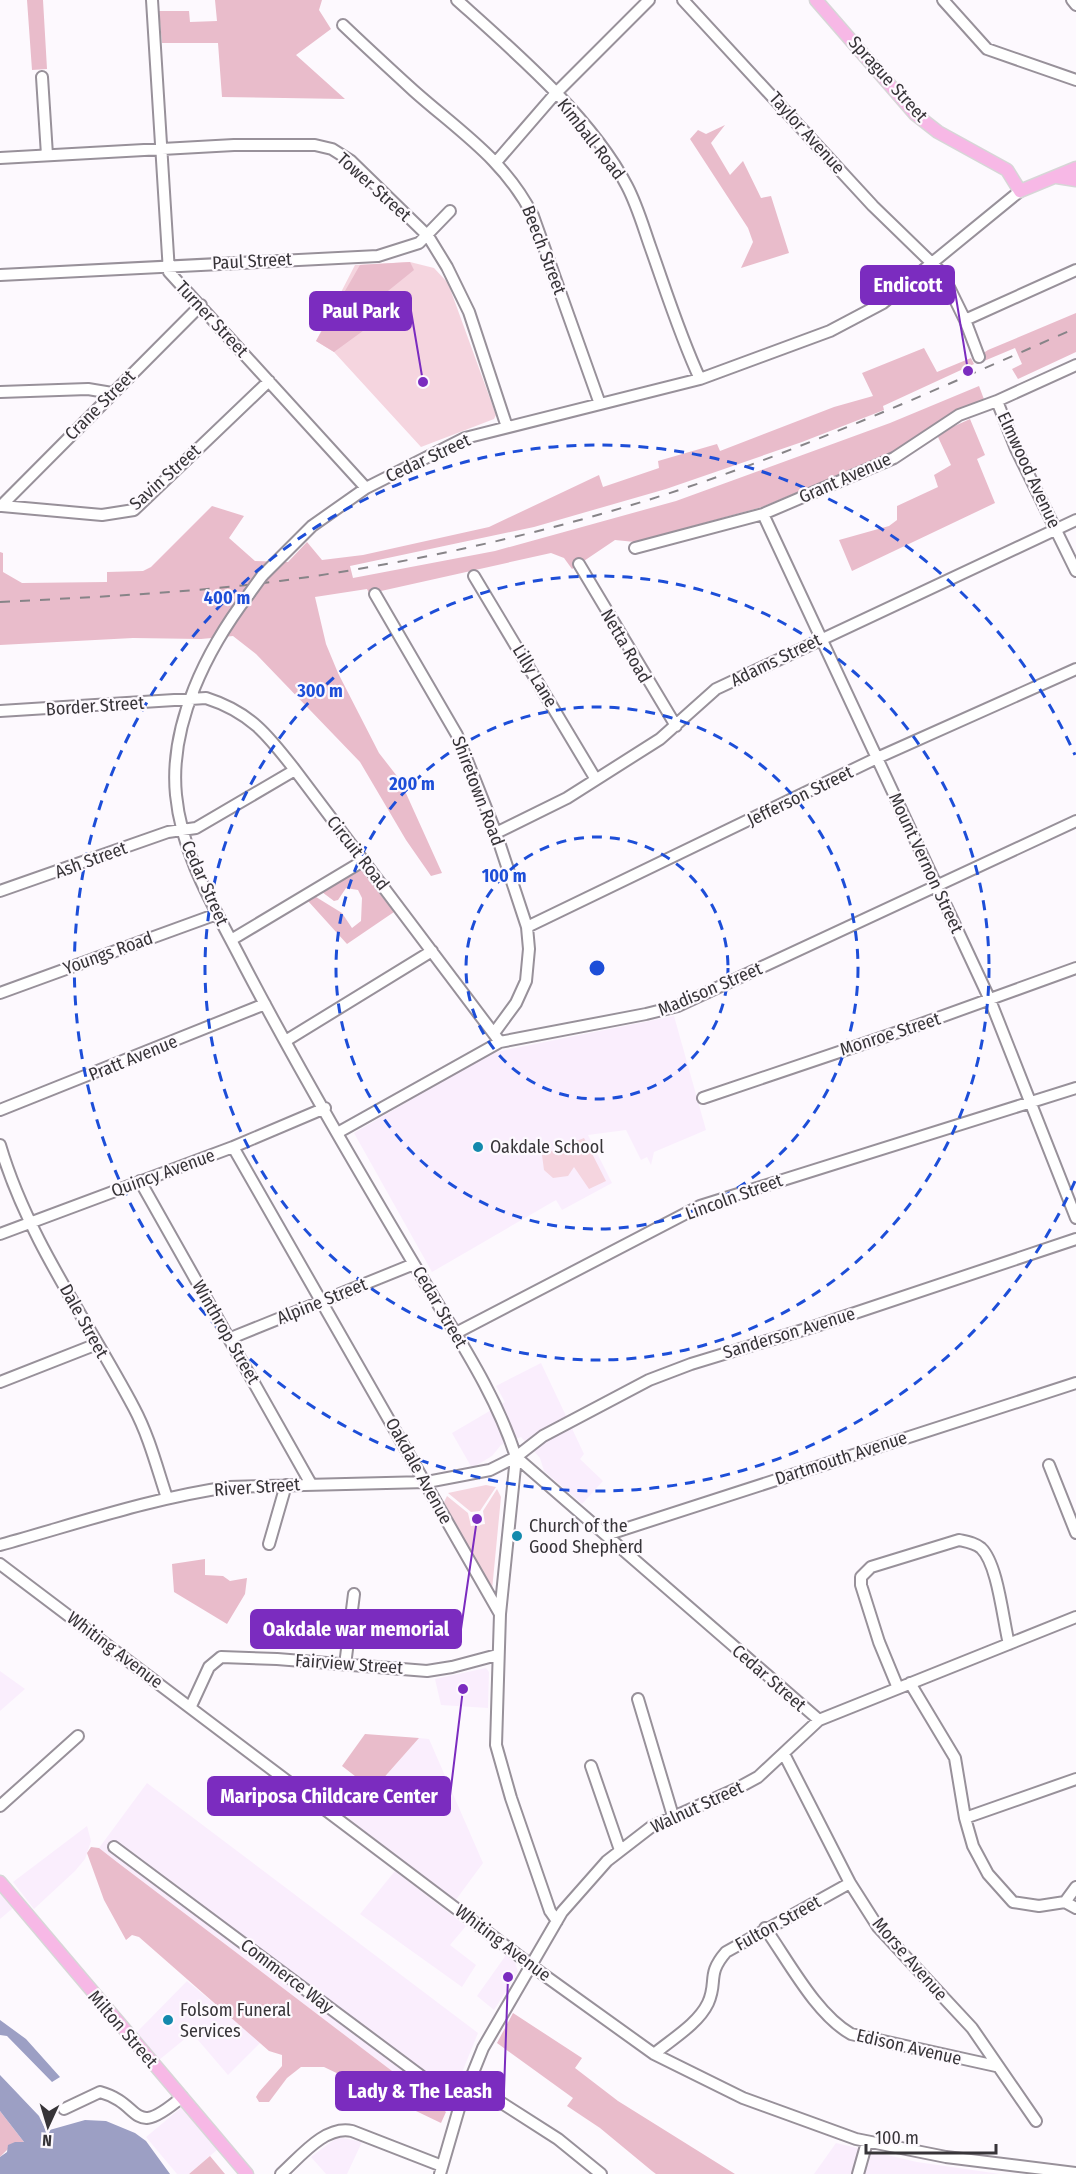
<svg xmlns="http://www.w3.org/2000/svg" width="1076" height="2174" viewBox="0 0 1076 2174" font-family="'Fira Sans Condensed',sans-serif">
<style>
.built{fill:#faeefd}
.green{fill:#f5d5df}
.forest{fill:#e9bccb}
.water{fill:#9c9fc4}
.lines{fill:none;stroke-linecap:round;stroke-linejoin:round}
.minor-casing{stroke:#98919a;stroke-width:14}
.major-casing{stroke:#d7d6d7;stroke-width:15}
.minor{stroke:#fff;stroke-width:10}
.major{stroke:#f7b8e6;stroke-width:12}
.rail{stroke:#878488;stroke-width:2;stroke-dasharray:10 10;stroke-linecap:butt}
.minor-bridge-casing{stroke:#98919a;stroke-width:14;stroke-linecap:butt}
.minor-bridge{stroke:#fff;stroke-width:10}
.ring{fill:none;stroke:#1d4ed8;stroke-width:3;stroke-dasharray:10 8}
.poi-dot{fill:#1389ad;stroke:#fdf9fe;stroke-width:2}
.labels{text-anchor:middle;stroke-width:4.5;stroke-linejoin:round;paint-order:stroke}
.street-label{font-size:18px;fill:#373438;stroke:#fdf9fe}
.poi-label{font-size:18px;fill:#373438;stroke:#fdf9fe;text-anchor:start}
.centre{fill:#1d4ed8;stroke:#fdf9fe;stroke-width:3}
.ring-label{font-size:18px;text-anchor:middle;font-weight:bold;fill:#1d4ed8;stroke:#fdf9fe;stroke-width:4.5;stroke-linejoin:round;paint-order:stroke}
.leader{fill:none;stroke:#7b2cbf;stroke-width:2}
.callout-dot{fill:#7b2cbf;stroke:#fdf9fe;stroke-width:2}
.callout{fill:#7b2cbf;stroke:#7b2cbf;stroke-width:2}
.callout-label{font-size:20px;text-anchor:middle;font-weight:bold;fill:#fff}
</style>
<rect width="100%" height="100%" fill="#fdf9fe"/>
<path class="built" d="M674,1016L706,1130L654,1152L651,1165L647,1157L641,1160L626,1130L588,1135L612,1183L562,1210L556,1200L432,1272L354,1133L491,1053Z
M541,1363L584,1454L580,1459L603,1481L582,1504L544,1471L540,1458L521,1437L501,1445L492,1456L472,1468L452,1433L505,1402L496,1386Z
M486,1668L489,1672L488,1708L441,1705L435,1679Z
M0,1671L25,1689L0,1711Z
M419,1738L429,1739L483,1863L455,1901L347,1820Z
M147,1783L478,2033L446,2112L99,1848Z
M87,1826L91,1841L85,1859L75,1871L34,1909L13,1882Z
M395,1871L466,1926L450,1945L476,1965L462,1987L360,1914Z
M0,1893L13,1908L0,1919Z
M506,1955L515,1962L518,1972L494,2010L477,1996Z
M187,1981L261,2042L228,2075L192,2033L159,2060L136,2033Z
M182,2107L218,2149L189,2174H177L146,2137Z
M338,2137L362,2142L347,2174H326L311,2157Z
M836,2143L917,2162L1000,2174H814Z"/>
<path class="green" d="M410,262L434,268L448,283L496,415L494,419L421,447L334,352L316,341L355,265Z
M584,1138L606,1181L589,1189L574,1167L568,1176L553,1178L544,1170L542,1155Z
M486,1485L496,1487L480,1511L471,1512L448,1493Z
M497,1489L501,1497L492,1590L444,1502L447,1496L468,1513L471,1526L485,1524L483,1511Z"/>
<path class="forest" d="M27,0H43L47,69L32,70Z
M215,0H322L319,10L331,29L296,55L345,99L222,97L218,43H162L159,11H189L190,22L217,21Z
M725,125L711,143L730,175L743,161L761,198L771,196L789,253L741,268L753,242L748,228L690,139L698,130L706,134Z
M410,262L414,270L383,295L393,309L334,352L316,341L360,265Z
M1076,313V352L1018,379L1012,369L1022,364L1015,348L984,361L982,354L988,350Z
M924,348L937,372L971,358L974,364L883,406L884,410L802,442L666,489L534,527L350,566L353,578L495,551L676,501L890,423L979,386L985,402L891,453L762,507L635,542L615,540L572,569L564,558L551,553L381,591L369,593L367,589L315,597L326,644L338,673L379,753L400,780L442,873L431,876L406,840L360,762L256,654L233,636L201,639L133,638L0,645V552L3,553V572L22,583L107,582V572L143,571L151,567L212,506L244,516L229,538L255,561L288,562L307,542L322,560L363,555L489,527L599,475L603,487L659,468L658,461L717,444L720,451L834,407L873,396L862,373Z
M970,419L985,455L977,459L995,503L852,571L839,540L889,526L897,520V506L938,487L934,475L951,465L938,437L948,429Z
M357,870H361L394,912L347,944L308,901L316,897L342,913L352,928L361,921L362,898L358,890L346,888L338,900L334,901L322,892Z
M205,1559V1575L223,1576L230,1581L247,1578L245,1594L227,1624L174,1592L172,1564Z
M365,1734L419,1738L373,1790L342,1766Z
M91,1847L99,1848L117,1862L446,2112L441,2123L324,2067H301L287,2078L269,2102H259L256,2097L259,2092L282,2066V2055L269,2051L139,1937L132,1935L126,1940L104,1900L87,1853Z
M513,2013L582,2058L575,2068L618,2101L735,2174H656L652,2171L600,2128L567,2106L573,2098L497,2043Z
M0,2111L24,2142L8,2149L0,2157Z
M210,2156L225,2174H189Z"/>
<path class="water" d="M0,2020L26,2039L60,2077L52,2082L7,2036L0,2035Z
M0,2075L39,2116L46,2131L85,2120L106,2121L135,2133L146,2141L170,2174H0V2157L7,2152L8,2145L15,2142H24L0,2111Z"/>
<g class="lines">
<g class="minor-casing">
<path id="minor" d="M152,0L169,272L366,488
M457,0C515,52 591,117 627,186C637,205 643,226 650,246C666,291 680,336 700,379
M683,0L873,206L942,273L965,320L979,357
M943,0L987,49L1076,80
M1072,0L1076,5
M343,25C366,47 390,69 414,91C459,131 505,160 533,216L600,404
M42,77L47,155
M0,158L234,145H315L332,149L351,161L428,236L447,267L469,312L507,427
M497,161L555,94L649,0
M0,275L378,256L419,243L450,211
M965,320L1076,270
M0,392L88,389L112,393
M997,401L1016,449L1076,571
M1,506L201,305
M2,506L102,515L134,510L269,381
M763,514L990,1000L1076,1218
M635,548L763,514L894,458L959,415L997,401L1076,365
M579,564L676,726
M262,576L312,526L366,488L465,438L700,379L830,331L883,303L1020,191
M474,576L595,778
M249,594C207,649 169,724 176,795C182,857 216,910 244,965C300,1072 362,1177 424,1281C457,1337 496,1394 516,1457L819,1720
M375,594L457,735L496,833L527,927L529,949L526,981L516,1003L494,1033
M0,711L206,698C250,712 268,735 295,770L500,1042
M496,833L567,798L660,739L716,689L1076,520
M0,891L168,832L196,828L295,770
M527,927L877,758L1076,669
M231,940L363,861
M0,993L217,914
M287,1040L432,951
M703,1098L910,1028L1076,968
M0,1110L265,1004
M339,1132L500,1042L646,1014L678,1006L1076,821
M0,1145C28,1240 88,1321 134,1408C149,1436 157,1468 167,1498
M233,1147L500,1614
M140,1181L311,1484
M0,1234L233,1147L325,1108
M456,1333L700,1206L1076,1088
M231,1338L414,1264
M0,1382L97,1344
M516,1457L500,1614L496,1745L511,1798L550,1911L557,1921
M1049,1465L1076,1533
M606,1535L1076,1383
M269,1544L286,1485
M0,1545C76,1524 151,1498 229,1487L427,1482L490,1470L516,1457L543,1436L649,1380L691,1364L816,1326L1076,1239
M0,1564L544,1975L654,2054L743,2098L856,2139L946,2157L1076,2173
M345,1665L354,1594
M910,1683L955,1758L965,1818L973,1846L988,1874L1013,1902L1039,1906L1065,1902L1076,1908
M898,1688L879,1642L861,1585V1577L871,1567L959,1540C968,1542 975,1543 981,1548C998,1564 1003,1621 1009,1644
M638,1699L673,1816
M191,1706L209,1667L221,1657L277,1659L427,1671L452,1667L497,1655
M784,1754L850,1883L878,1927L972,2028L1036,2121
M591,1766L620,1850
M0,1806L78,1736
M965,1818L1076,1779
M114,1847L460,2105
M1065,1902L1076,1887
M765,1928C789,1962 816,2014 851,2034L996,2066
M654,2054C672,2039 698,2024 708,2003C718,1981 706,1975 726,1952L850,1883
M469,2082L558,2139L601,2174
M64,2109L100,2092C144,2104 130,2141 182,2097
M281,2174C300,2157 325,2125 352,2131L442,2166
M440,2174L460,2105L483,2048L562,1912L607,1861L651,1827L734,1790L758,1777L819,1720L1076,1617
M858,2174L867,2142"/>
</g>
<g class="major-casing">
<path id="major" d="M816,0L915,114L938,132L1007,170L1020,191L1076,168
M1057,177L1076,180
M0,1882L247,2174"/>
</g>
<use href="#minor" class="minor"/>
<use href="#major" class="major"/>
<path class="rail" d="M0,602C94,597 188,593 280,581C405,564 529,537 648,500C795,454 935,390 1076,328"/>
<g class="minor-bridge-casing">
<path id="minor-bridge" d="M249,594L262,576"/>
</g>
<use href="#minor-bridge" class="minor-bridge"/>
</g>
<g class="ring">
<circle cx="597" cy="968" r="131"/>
<circle cx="597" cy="968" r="261"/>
<circle cx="597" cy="968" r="392"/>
<path d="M1075 1181A523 523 0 1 1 1075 755"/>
</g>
<g class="poi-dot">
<circle cx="478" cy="1147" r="6"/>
<circle cx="517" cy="1536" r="6"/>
<circle cx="168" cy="2020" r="6"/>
</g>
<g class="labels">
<g class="street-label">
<text transform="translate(888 79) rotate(48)" y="6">Sprague Street</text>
<text transform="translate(807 133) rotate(48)" y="6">Taylor Avenue</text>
<text transform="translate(591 139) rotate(52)" y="6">Kimball Road</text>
<text transform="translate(374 187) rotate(42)" y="6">Tower Street</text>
<text transform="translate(544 250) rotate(69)" y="6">Beech Street</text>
<text transform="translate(252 261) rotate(-3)" y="6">Paul Street</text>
<text transform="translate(212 319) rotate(47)" y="6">Turner Street</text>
<text transform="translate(100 405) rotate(-45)" y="6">Crane Street</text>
<text transform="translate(428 458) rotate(-25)" y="6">Cedar Street</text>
<text transform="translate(1029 470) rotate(65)" y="6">Elmwood Avenue</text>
<text transform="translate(165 477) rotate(-42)" y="6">Savin Street</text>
<text transform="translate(845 478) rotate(-24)" y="6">Grant Avenue</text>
<text transform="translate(626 646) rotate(60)" y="6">Netta Road</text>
<text transform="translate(776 660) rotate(-26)" y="6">Adams Street</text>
<text transform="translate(535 676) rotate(59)" y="6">Lilly Lane</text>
<text transform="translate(95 706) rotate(-4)" y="6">Border Street</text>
<text transform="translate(478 791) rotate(69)" y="6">Shiretown Road</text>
<text transform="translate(800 796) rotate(-26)" y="6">Jefferson Street</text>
<text transform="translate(358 853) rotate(52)" y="6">Circuit Road</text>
<text transform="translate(91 860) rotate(-20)" y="6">Ash Street</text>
<text transform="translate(926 863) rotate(65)" y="6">Mount Vernon Street</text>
<text transform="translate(205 883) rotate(66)" y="6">Cedar Street</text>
<text transform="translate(108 953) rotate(-20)" y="6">Youngs Road</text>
<text transform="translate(710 989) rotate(-23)" y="6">Madison Street</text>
<text transform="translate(890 1034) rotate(-18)" y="6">Monroe Street</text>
<text transform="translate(133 1058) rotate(-22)" y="6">Pratt Avenue</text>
<text transform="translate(163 1173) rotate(-20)" y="6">Quincy Avenue</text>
<text transform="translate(734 1197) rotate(-20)" y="6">Lincoln Street</text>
<text transform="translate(322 1301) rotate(-22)" y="6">Alpine Street</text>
<text transform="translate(440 1307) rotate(60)" y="6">Cedar Street</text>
<text transform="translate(84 1321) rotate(61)" y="6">Dale Street</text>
<text transform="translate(226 1332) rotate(60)" y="6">Winthrop Street</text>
<text transform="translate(789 1333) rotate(-17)" y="6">Sanderson Avenue</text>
<text transform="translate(841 1458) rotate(-18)" y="6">Dartmouth Avenue</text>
<text transform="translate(419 1471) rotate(61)" y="6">Oakdale Avenue</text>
<text transform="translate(257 1487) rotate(-4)" y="6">River Street</text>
<text transform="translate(115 1650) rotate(37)" y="6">Whiting Avenue</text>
<text transform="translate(349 1664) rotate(4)" y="6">Fairview Street</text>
<text transform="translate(769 1678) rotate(41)" y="6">Cedar Street</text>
<text transform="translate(697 1807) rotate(-25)" y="6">Walnut Street</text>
<text transform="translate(778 1923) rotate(-29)" y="6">Fulton Street</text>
<text transform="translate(503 1943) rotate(37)" y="6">Whiting Avenue</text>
<text transform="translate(910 1959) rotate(49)" y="6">Morse Avenue</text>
<text transform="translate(287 1976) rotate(37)" y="6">Commerce Way</text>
<text transform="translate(123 2029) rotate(49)" y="6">Milton Street</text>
<text transform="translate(909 2047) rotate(13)" y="6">Edison Avenue</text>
</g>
<g class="poi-label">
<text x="490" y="1153">Oakdale School</text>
<text x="529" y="1532">Church of the<tspan x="529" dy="21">Good Shepherd</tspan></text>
<text x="180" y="2016">Folsom Funeral<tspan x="180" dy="21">Services</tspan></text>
</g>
</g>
<circle cx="597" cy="968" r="9" class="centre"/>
<g class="ring-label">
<text x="227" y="604">400 m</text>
<text x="320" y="697">300 m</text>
<text x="412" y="790">200 m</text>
<text x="504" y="882">100 m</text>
</g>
<path class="leader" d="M968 371L954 285M423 382L411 311M477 1519L461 1629M463 1689L450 1796M508 1977L504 2091"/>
<g class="callout-dot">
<circle cx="968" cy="371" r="6"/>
<circle cx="423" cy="382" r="6"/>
<circle cx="477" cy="1519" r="6"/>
<circle cx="463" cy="1689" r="6"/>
<circle cx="508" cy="1977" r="6"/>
</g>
<g class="callout">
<rect x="861" y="266" width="93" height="38" rx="6"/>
<rect x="310" y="292" width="101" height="38" rx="6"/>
<rect x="251" y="1610" width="210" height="38" rx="6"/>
<rect x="208" y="1777" width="242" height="38" rx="6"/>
<rect x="336" y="2072" width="168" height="38" rx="6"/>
</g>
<g class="callout-label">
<text x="908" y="292">Endicott</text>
<text x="361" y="318">Paul Park</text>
<text x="356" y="1636">Oakdale war memorial</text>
<text x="329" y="1803">Mariposa Childcare Center</text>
<text x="420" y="2098">Lady &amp; The Leash</text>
</g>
<g transform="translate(48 2126) rotate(184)" stroke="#fdf9fe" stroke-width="4.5" paint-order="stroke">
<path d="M0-4.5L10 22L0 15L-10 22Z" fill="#373438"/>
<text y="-9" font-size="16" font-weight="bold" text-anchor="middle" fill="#373438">N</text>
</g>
<path d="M866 2144v9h130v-9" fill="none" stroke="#373438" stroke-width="3"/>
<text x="875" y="2144" font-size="18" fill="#373438" stroke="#fdf9fe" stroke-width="4.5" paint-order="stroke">100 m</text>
</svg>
